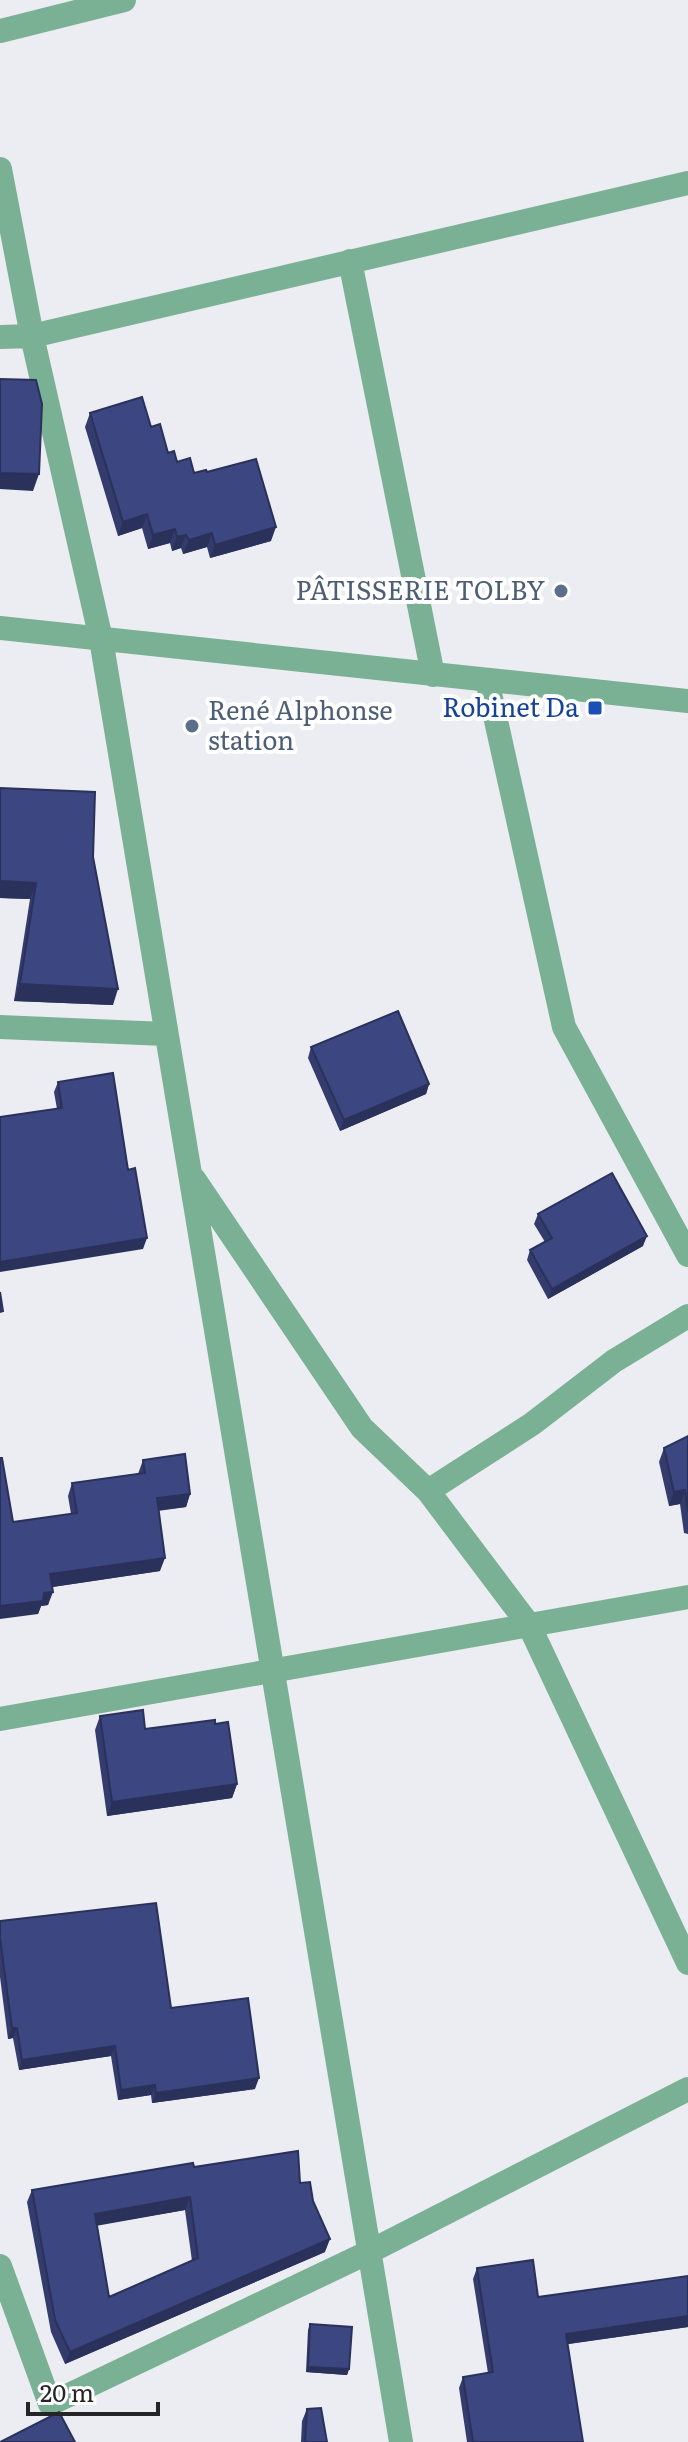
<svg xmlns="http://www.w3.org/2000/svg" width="688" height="2442" viewBox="0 0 688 2442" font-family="Literata,serif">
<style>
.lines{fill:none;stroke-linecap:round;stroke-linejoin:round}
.minor{stroke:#7ab194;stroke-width:24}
.wall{fill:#343c6e;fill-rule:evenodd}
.shaded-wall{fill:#2a315a}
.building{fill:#3c4680;stroke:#2a315a;stroke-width:2;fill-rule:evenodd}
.service-dot{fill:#5c6f8a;stroke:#fff;stroke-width:3}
.transit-dot{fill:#1a4fb4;stroke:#fff;stroke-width:3}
.labels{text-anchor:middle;stroke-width:8;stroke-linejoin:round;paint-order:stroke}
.service-label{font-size:26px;fill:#4e5e75;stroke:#fff;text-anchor:end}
.transit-label{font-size:26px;fill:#164399;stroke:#fff;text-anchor:end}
</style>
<rect width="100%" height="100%" fill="#ecedf2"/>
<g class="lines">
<path class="minor" d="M0,31L124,0
M0,169L32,336L101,639L401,2442
M350,261L433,675
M0,337L32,336L688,183
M0,628L688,701
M487,680L564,1027L688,1255
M0,1027L165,1034
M194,1179L362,1428L428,1491L529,1625L688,1963
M428,1491L532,1424L614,1361L688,1316
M0,1719L688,1597
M0,2266L50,2404L369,2252L688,2089"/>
</g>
<path class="wall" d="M90,413L151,427L168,453L177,462L194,473L207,472L271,541L210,558L207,547L183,554L181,548L172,551L170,543L148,549L142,528L118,536L85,427Z
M0,788L93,857L113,1005L14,1001L30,899L0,898Z
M311,1047L429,1084L426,1094L340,1131L308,1058Z
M58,1082L128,1170L143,1249L57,1109L54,1092Z
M538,1214L643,1246L548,1299L527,1260L530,1250L545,1242L534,1224Z
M688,1436V1534L684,1533L680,1504L669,1506L659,1462L664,1448Z
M143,1460L190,1494L186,1507L158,1511L160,1571L52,1587L48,1605L41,1606L38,1614L13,1522L71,1514L68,1496L72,1483L138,1474Z
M100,1716L145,1729L215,1724L237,1784L232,1798L107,1816L95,1730Z
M0,1921L171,2008L255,2089L152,2103L151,2095L118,2100L111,2056L19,2070L13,2038L8,2039L0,1977Z
M194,2167L300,2183L313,2201L325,2252L65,2364L51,2332L27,2202L32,2190ZM185,2210L192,2261L109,2297L97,2225Z
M477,2268L538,2297L688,2276V2327L567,2344L583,2442H467L459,2388L463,2377L488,2373L473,2279Z
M310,2324L349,2369L347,2375L306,2372L308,2330Z
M307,2409L327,2442H301L302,2421Z"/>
<path class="shaded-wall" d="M0,473L39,474L33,491L0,489Z
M147,514L142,528L118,536L123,522Z
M276,527L271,541L210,558L215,545Z
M175,529L170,543L148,549L153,535Z
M212,533L207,547L183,554L189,540Z
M186,535L181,548L172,551L177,537Z
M0,881L36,883L30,899L0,898Z
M20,984L118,989L113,1005L14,1001Z
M429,1084L426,1094L340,1131L344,1120Z
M647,1236L643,1246L548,1299L552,1289Z
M147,1238L143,1249L0,1272V1262Z
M685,1490L680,1504L669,1506L674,1492Z
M190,1494L186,1507L152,1511L157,1498Z
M165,1558L160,1571L46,1588L50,1574Z
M53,1592L48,1605L41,1606L38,1614L0,1619V1606L44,1593Z
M237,1784L232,1798L107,1816L112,1802Z
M12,2028H17L13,2038L8,2039Z
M115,2046L111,2056L19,2070L22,2060Z
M259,2078L255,2089L152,2103L156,2093Z
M155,2085L151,2095L118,2100L121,2090Z
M190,2197L185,2210L90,2227L95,2214Z
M330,2239L325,2252L65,2364L70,2352Z
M688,2316V2327L562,2345L566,2334Z
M308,2367L349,2369L347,2375L306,2372Z"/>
<path class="building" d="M0,379L36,380L42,404L39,474L0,473Z
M142,397L151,427L160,424L168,453L174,451L177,462L190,458L194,473L206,470L207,472L256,459L276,527L215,545L212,533L189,540L186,535L177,537L175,529L153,535L147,514L123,522L90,413Z
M0,788L95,792L93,857L118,989L20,984L36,883L0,881Z
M398,1011L429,1084L344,1120L311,1047Z
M113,1073L128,1170L135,1168L147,1238L0,1262V1117L62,1108L58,1082Z
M612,1173L647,1236L552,1289L530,1250L552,1238L538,1214Z
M0,1292L3,1311L0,1312Z
M688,1436V1512L685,1490L674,1492L664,1448Z
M185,1454L190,1494L157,1498L165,1558L50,1574L53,1592L44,1593L43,1601L0,1606V1458H2L13,1522L77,1513L72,1483L145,1473L143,1460Z
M143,1710L145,1729L215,1720V1724L228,1722L237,1784L112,1802L100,1716Z
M156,1903L171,2008L248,1998L259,2078L156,2093L155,2085L121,2090L115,2046L22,2060L17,2028H12L0,1938V1921Z
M298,2151L300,2183L310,2182L313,2201L330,2239L70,2352L55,2320L32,2190L193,2163L194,2167ZM190,2197L198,2258L109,2297L95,2214Z
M533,2260L538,2297L688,2276V2316L566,2334L583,2442H473L463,2377L493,2372L477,2268Z
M310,2324L352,2327L349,2369L308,2367Z
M321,2408L327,2442H305L307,2409Z
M59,2412L75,2442H0Z"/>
<g class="service-dot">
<circle cx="561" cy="591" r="8"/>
<circle cx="192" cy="726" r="8"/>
</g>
<rect class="transit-dot" x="587" y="700" width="16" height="16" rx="4"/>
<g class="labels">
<g class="service-label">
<text x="545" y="600">PÂTISSERIE TOLBY</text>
<text x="208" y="720" text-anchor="start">René Alphonse<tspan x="208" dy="30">station</tspan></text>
</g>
<g class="transit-label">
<text x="579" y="717">Robinet Da</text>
</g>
</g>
<path d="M28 2402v12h130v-12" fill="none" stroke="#252527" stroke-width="4"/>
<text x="40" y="2402" font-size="24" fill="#252527" stroke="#ffffff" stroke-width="6" paint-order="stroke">20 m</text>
</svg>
